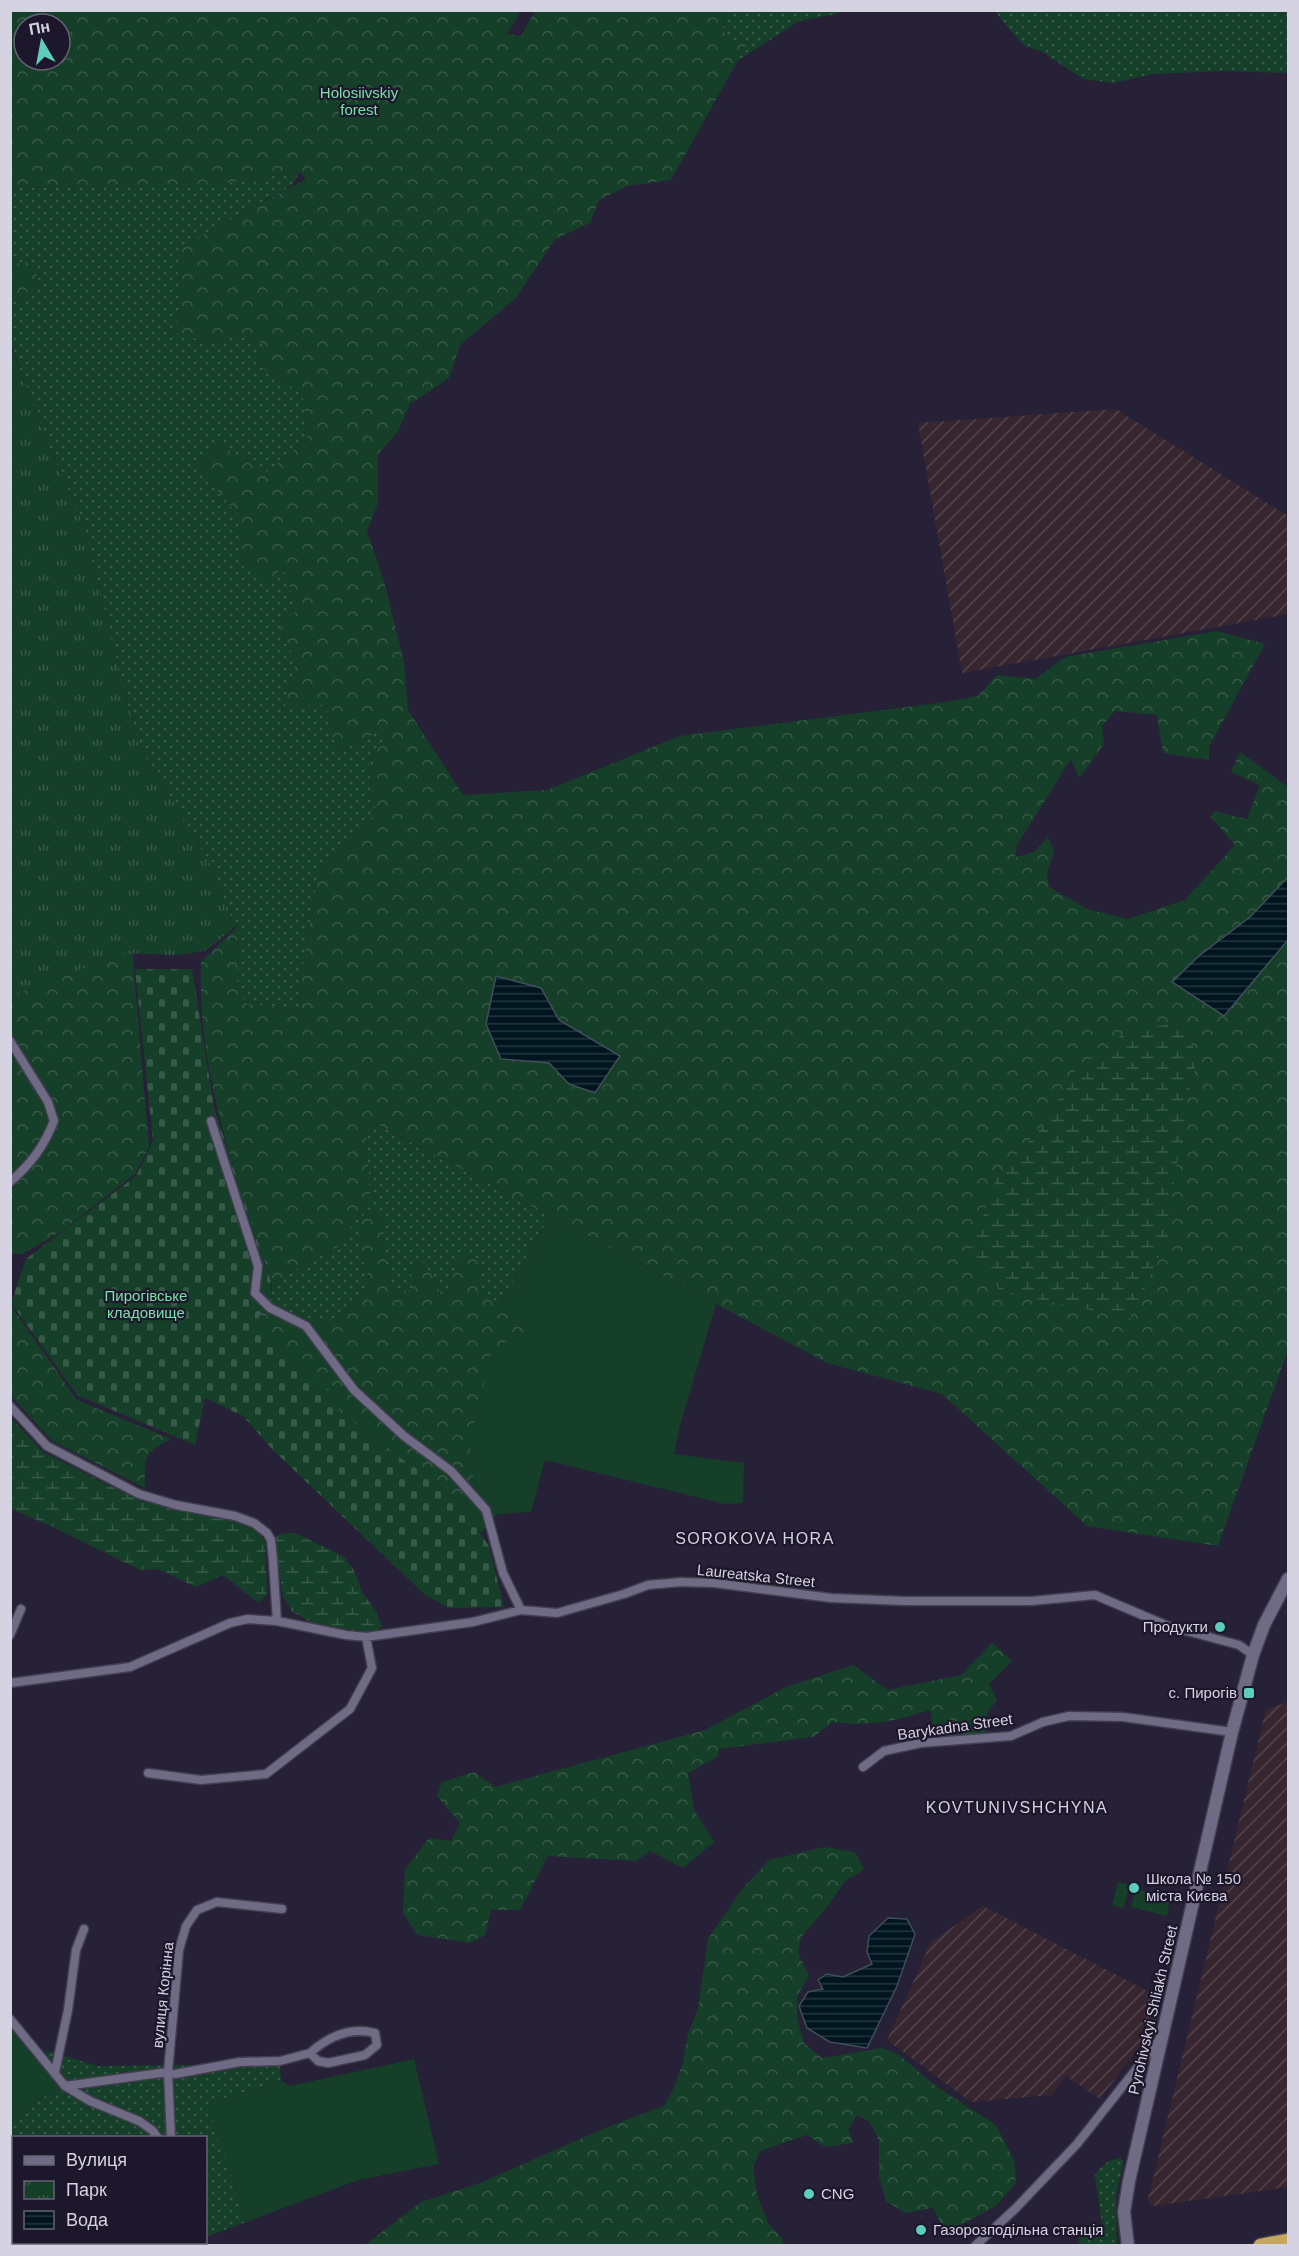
<svg xmlns="http://www.w3.org/2000/svg" width="1299" height="2256" viewBox="0 0 1299 2256" font-family="Arial,sans-serif">
<style>
.industrial{fill:url(#industrial-furrows)}
.grass{fill:url(#grass-dots)}
.forest{fill:url(#forest-crowns);fill-rule:evenodd}
.wetland{fill:url(#wetland-marsh)}
.cemetery{fill:url(#cemetery-stones)}
.park{fill:url(#park-tufts)}
.garden{fill:#163f29}
.water{fill:url(#water-rules);stroke:#404e59;stroke-width:1.5}
.lines{fill:none;stroke-linecap:round;stroke-linejoin:round}
.street-casing{stroke:#423e50;stroke-width:11}
.secondary-casing{stroke:#423e50;stroke-width:15}
.highway-casing{stroke:#423e50;stroke-width:18}
.street{stroke:#706b84;stroke-width:8}
.secondary{stroke:#706b84;stroke-width:12}
.highway{stroke:#c6a65d;stroke-width:15}
.poi-dot{fill:#5dceb9;stroke:#1d172c;stroke-width:2}
.labels{text-anchor:middle;stroke-width:4.5;stroke-linejoin:round;paint-order:stroke}
.park-label{font-size:15px;fill:#7ae1a7;stroke:#1d172c}
.street-label{font-size:15px;fill:#d5d2e1;stroke:#1d172c}
.poi-label{font-size:15px;fill:#d5d2e1;stroke:#1d172c;text-anchor:start}
.neighbourhood-label{font-size:16px;letter-spacing:1.5px;fill:#d5d2e1;stroke:#1d172c}
</style>
<defs>
<pattern id="industrial-furrows" width="10" height="10" patternUnits="userSpaceOnUse" patternTransform="scale(1.5)"><rect width="10" height="10" fill="#37262f"/><path d="M-1 1l2-2M0 10L10 0M9 11l2-2" fill="none" stroke="#53454d"/></pattern>
<pattern id="grass-dots" width="8" height="8" patternUnits="userSpaceOnUse" patternTransform="scale(1.5)"><rect width="8" height="8" fill="#163f29"/><path d="M2 2h.1M6 6h.1" fill="none" stroke="#375a48" stroke-width="1.8" stroke-linecap="round"/></pattern>
<pattern id="forest-crowns" width="20" height="18" patternUnits="userSpaceOnUse" patternTransform="scale(1.5)"><rect width="20" height="18" fill="#163f29"/><path d="M2 6a3 3 0 1 1 6 0M12 15a3 3 0 1 1 6 0" fill="none" stroke="#375a48"/></pattern>
<pattern id="wetland-marsh" width="20" height="14" patternUnits="userSpaceOnUse" patternTransform="scale(1.5)"><rect width="20" height="14" fill="#163f29"/><path d="M1 5h8M5 5V1M11 12h8M15 12V8" fill="none" stroke="#375a48"/></pattern>
<pattern id="cemetery-stones" width="16" height="16" patternUnits="userSpaceOnUse" patternTransform="scale(1.5)"><rect width="16" height="16" fill="#163f29"/><path d="M2 7V4a2 2 0 0 1 4 0v3zM10 15v-3a2 2 0 0 1 4 0v3z" fill="#375a48"/></pattern>
<pattern id="park-tufts" width="24" height="20" patternUnits="userSpaceOnUse" patternTransform="scale(1.5)"><rect width="24" height="20" fill="#163f29"/><path d="M3 7l-1-3M5 7V3M7 7l1-3M15 17l-1-3M17 17v-4M19 17l1-3" fill="none" stroke="#375a48"/></pattern>
<pattern id="water-rules" width="6" height="5" patternUnits="userSpaceOnUse" patternTransform="scale(1.5)"><rect width="6" height="5" fill="#00151f"/><path d="M0 2.5h6" fill="none" stroke="#24363f"/></pattern>
</defs>
<rect width="100%" height="100%" fill="#262136"/>
<path class="industrial" d="M1116,409L1288,516V614L962,673L918,423Z
M1288,1702V2187L1153,2206L1150,2205L1148,2199L1266,1709Z
M983,1906L1161,1998L1156,2020L1148,2021L1146,2028L1151,2032L1100,2099L1066,2076L1052,2095L971,2102L887,2040L931,1942Z"/>
<path class="grass" d="M724,11H841L836,14L799,21L736,62L723,29Z
M995,11H1288V73L1222,71L1153,74L1113,83L1083,79L1041,51L1026,47L1007,27Z
M300,172L291,186L181,247L183,310L171,331L216,344L228,334L264,343L256,364L303,394L307,439L268,472L218,444L197,466L237,514L244,567L283,565L297,611L278,622L296,662L285,706L325,705L338,752L393,723L368,766L376,813L318,873L301,979L300,1010L247,1004L237,990L238,926L235,927L214,871L137,740L83,524L44,435L11,343V186L27,188L115,184H220Z
M374,1123L550,1216L498,1307L482,1295L480,1265L457,1264L448,1292L441,1296L433,1277L404,1294L389,1288L383,1236L361,1258L368,1270L365,1293L347,1312L334,1318L281,1320L263,1310L272,1299V1283L339,1246L370,1196L366,1133L372,1130Z
M44,2050L98,2066L280,2064L281,2081L208,2104L246,2222L206,2237V2138H14V2242H199L200,2245L11,2246V2121L34,2102L65,2086Z
M1119,2158L1123,2160V2164L1116,2196L1117,2245H1079V2234L1103,2231L1095,2176C1099,2166 1109,2160 1119,2158Z"/>
<path class="forest" d="M724,10L723,29L727,39L747,44L671,180L627,186L599,200L590,223L555,239L516,298L460,345L449,378L410,404L398,431L378,454V503L367,531L384,581L404,662L408,710L463,795L547,790L680,736L946,702L978,696L997,675L1035,679L1065,657L1217,631L1265,644L1209,747V760L1163,753L1157,715L1115,711L1102,726L1104,744L1079,778L1071,759L1017,845L1015,857L1034,852L1048,837L1054,851L1047,874L1049,887L1087,909L1128,919L1185,900L1235,845L1211,817L1214,811L1247,819L1260,785L1231,772L1240,752L1288,787V877L1250,917L1200,955L1224,1016L1288,940V1350L1218,1546L1087,1526L942,1394L827,1363L375,1123L374,1128L366,1133L370,1196L339,1246L272,1283C237,1178 197,1075 201,962L238,926L237,990L247,1004L300,1010L301,979L318,873L376,813L368,766L392,725L337,752L325,705L285,706L296,662L278,622L297,611L283,566L268,582L244,567L237,514L197,466L218,444L268,472L307,439L303,395L256,364L263,343L228,334L216,344L171,332L183,310L178,274L180,247L306,179L300,172L220,184H115L27,188L11,186L10,11H521L507,34L521,36L535,11ZM24,24H60V60H24ZM541,988L559,1020L619,1056L595,1093L569,1084L549,1063ZM1198,1056L1131,1320L1070,1305L998,1176L1040,1129L1076,1071Z
M27,262C48,279 37,310 11,296V265Z
M132,949L149,1147L135,1174L62,1231L22,1254H11L10,985Z
M372,1208L382,1217L389,1288L404,1294L413,1288L410,1268L423,1262L433,1277L442,1296L448,1292L457,1264L469,1251L480,1265L483,1295L531,1330L471,1467L477,1492L462,1508L437,1482L402,1459L340,1412L253,1324L263,1310L281,1320L334,1318L347,1312L365,1293L368,1270L361,1258L358,1241L364,1213Z
M11,1306L77,1400L171,1439C142,1454 145,1457 145,1488L52,1441L11,1396Z
M992,1643L1012,1661L989,1684L997,1700L987,1713L986,1735L935,1739L930,1710C894,1721 871,1727 833,1722L813,1737L719,1749L717,1757L688,1773L694,1810L714,1842L683,1868L650,1851L636,1861L548,1856L520,1910H491L485,1935L470,1943L417,1935L403,1913L405,1869L429,1838L451,1841L460,1823L437,1796L442,1782L474,1772L495,1787L705,1730L786,1687L853,1665L888,1690L961,1675Z
M825,1847L855,1852L864,1870L846,1880L826,1908L801,1937L798,1953L809,1976L797,1996V2018L804,2043L822,2058L882,2048L898,2054L937,2087L996,2125L1014,2160L1016,2183L996,2206L946,2233L933,2208L905,2213L886,2201L879,2177V2141L870,2122L857,2115L848,2130L853,2143L825,2147L807,2135L760,2151L753,2167L757,2195L768,2223L782,2238L783,2245H365L421,2202L480,2183L605,2128L664,2106L672,2092L683,2063L688,2034L698,2009L708,1939L743,1888L769,1860Z"/>
<path class="wetland" d="M1180,1022L1198,1056L1188,1095L1164,1245L1131,1320L1070,1305L1002,1293L969,1255L998,1176L1040,1129L1076,1071L1124,1033Z
M10,1417L43,1452L122,1492L174,1508L244,1523L260,1534L265,1541L267,1594L259,1603L223,1575L196,1587L158,1569L140,1570L51,1526L11,1509Z
M283,1533H296L344,1557L353,1569L364,1595L376,1611L382,1626L374,1633L314,1624L291,1611L288,1604L283,1597L274,1538Z"/>
<path class="cemetery" d="M135,969H192L214,1107L271,1282L272,1299L253,1324L337,1397L340,1412L402,1459L437,1482L467,1514L489,1546L504,1607L449,1608L424,1594L274,1451L243,1416L205,1398L195,1445L77,1395L11,1303L26,1259L136,1176L153,1141Z"/>
<path class="park" d="M10,343L44,435L83,524L137,740L214,871L235,927L205,951L178,955L123,953L11,996Z"/>
<path class="garden" d="M550,1216L716,1304L680,1425L674,1454L744,1463L743,1503L725,1504L545,1460L531,1512L497,1514L481,1533L462,1509L477,1492L471,1467L470,1441L492,1349L530,1330L498,1307Z
M1118,1882L1129,1885V1887L1170,1898L1167,1916L1131,1907L1135,1891L1129,1889L1123,1908L1112,1905Z
M10,2019L65,2086L34,2102L11,2121Z
M414,2059L439,2164L358,2180L246,2222L207,2104L281,2081L290,2086Z"/>
<path class="water" d="M1288,877V940L1224,1016L1172,982L1200,955L1250,917Z
M496,976L541,988L559,1020L620,1056L595,1093L569,1084L549,1063L501,1059L486,1024Z
M888,1918L907,1919L915,1934L897,1986L867,2048L830,2042L807,2028L799,2006L808,1992L823,1989L818,1980L827,1974L843,1977L872,1964L867,1952L869,1936Z"/>
<g class="lines">
<g class="street-casing">
<path id="street" d="M10,1041L48,1102L54,1121C44,1146 31,1164 10,1182
M211,1121L258,1266L255,1293L270,1308L306,1326L354,1390L404,1436L451,1471L486,1510L503,1573L521,1610
M10,1406L47,1446L139,1494L176,1505L235,1516L254,1523L267,1533L271,1540L273,1560L277,1621
M10,1635L21,1609
M10,1683L130,1667L230,1623L248,1619L277,1621L346,1635L366,1637L473,1622L521,1610L557,1613L624,1594L648,1585L681,1582L714,1583L831,1598L905,1601H1031L1095,1595L1168,1626L1239,1645L1253,1655
M863,1767L884,1751L921,1743L1011,1736L1043,1722L1069,1716L1123,1717L1232,1732
M148,1773L201,1780L266,1774L350,1709L372,1668L366,1637
M10,2019L65,2086L90,2101L139,2121L152,2130L158,2138
M55,2072L68,2010L76,1950L84,1929
M65,2086L168,2072L175,2074L240,2062L280,2061L310,2053L318,2061L328,2063L365,2055L377,2045L375,2033C351,2027 329,2036 310,2053
M171,2138L168,2072L179,1950L186,1926L197,1910L217,1902L282,1909
M193,2242V2246
M975,2246L1015,2209L1077,2144L1160,2039"/>
</g>
<g class="secondary-casing">
<path id="secondary" d="M1128,2246L1124,2212L1129,2181L1232,1732L1253,1655L1264,1625L1288,1579"/>
</g>
<g class="highway-casing">
<path id="highway" d="M1261,2246L1288,2241"/>
</g>
<use href="#street" class="street"/>
<use href="#secondary" class="secondary"/>
<use href="#highway" class="highway"/>
</g>
<g class="poi-dot">
<circle cx="1220" cy="1627" r="6"/>
<rect x="1243" y="1687" width="12" height="12" rx="3"/>
<circle cx="1134" cy="1888" r="6"/>
<circle cx="809" cy="2194" r="6"/>
<circle cx="921" cy="2230" r="6"/>
</g>
<g class="labels">
<g class="park-label">
<text x="359" y="98">Holosiivskiy<tspan x="359" dy="17">forest</tspan></text>
<text x="146" y="1301">Пирогівське<tspan x="146" dy="17">кладовище</tspan></text>
</g>
<g class="street-label">
<text transform="translate(756 1576) rotate(6)" y="5">Laureatska Street</text>
<text transform="translate(955 1727) rotate(-8)" y="5">Barykadna Street</text>
<text transform="translate(163 1995) rotate(-84)" y="5">вулиця Корінна</text>
<text transform="translate(1153 2010) rotate(-77)" y="5">Pyrohivskyi Shliakh Street</text>
</g>
<g class="poi-label">
<text x="1208" y="1632" text-anchor="end">Продукти</text>
<text x="1237" y="1698" text-anchor="end">с. Пирогів</text>
<text x="1146" y="1884">Школа № 150<tspan x="1146" dy="17">міста Києва</tspan></text>
<text x="821" y="2199">CNG</text>
<text x="933" y="2235">Газорозподільна станція</text>
</g>
<g class="neighbourhood-label">
<text x="755" y="1544">SOROKOVA HORA</text>
<text x="1017" y="1813">KOVTUNIVSHCHYNA</text>
</g>
</g>
<rect width="1299" height="2256" fill="none" stroke="#d5d2e1" stroke-width="24"/>
<rect x="12" y="2136" width="195" height="108" fill="#1d172c" stroke="#676274" stroke-width="1.5"/>
<rect x="24" y="2156" width="30" height="9" fill="#706b84" stroke="#676274" stroke-width="1.5"/>
<text x="66" y="2166" font-size="18" fill="#d5d2e1">Вулиця</text>
<rect x="24" y="2181" width="30" height="18" fill="url(#park-tufts)" stroke="#676274" stroke-width="1.5"/>
<text x="66" y="2196" font-size="18" fill="#d5d2e1">Парк</text>
<rect x="24" y="2211" width="30" height="18" fill="url(#water-rules)" stroke="#676274" stroke-width="1.5"/>
<text x="66" y="2226" font-size="18" fill="#d5d2e1">Вода</text>
<g transform="translate(42 42) rotate(350)"><circle r="28" fill="#1d172c" stroke="#676274" stroke-width="1.5"/>
<path d="M0-4.5L10 22L0 15L-10 22Z" fill="#5dceb9"/>
<text y="-9" font-size="16" font-weight="bold" text-anchor="middle" fill="#d5d2e1">Пн</text>
</g>
</svg>
